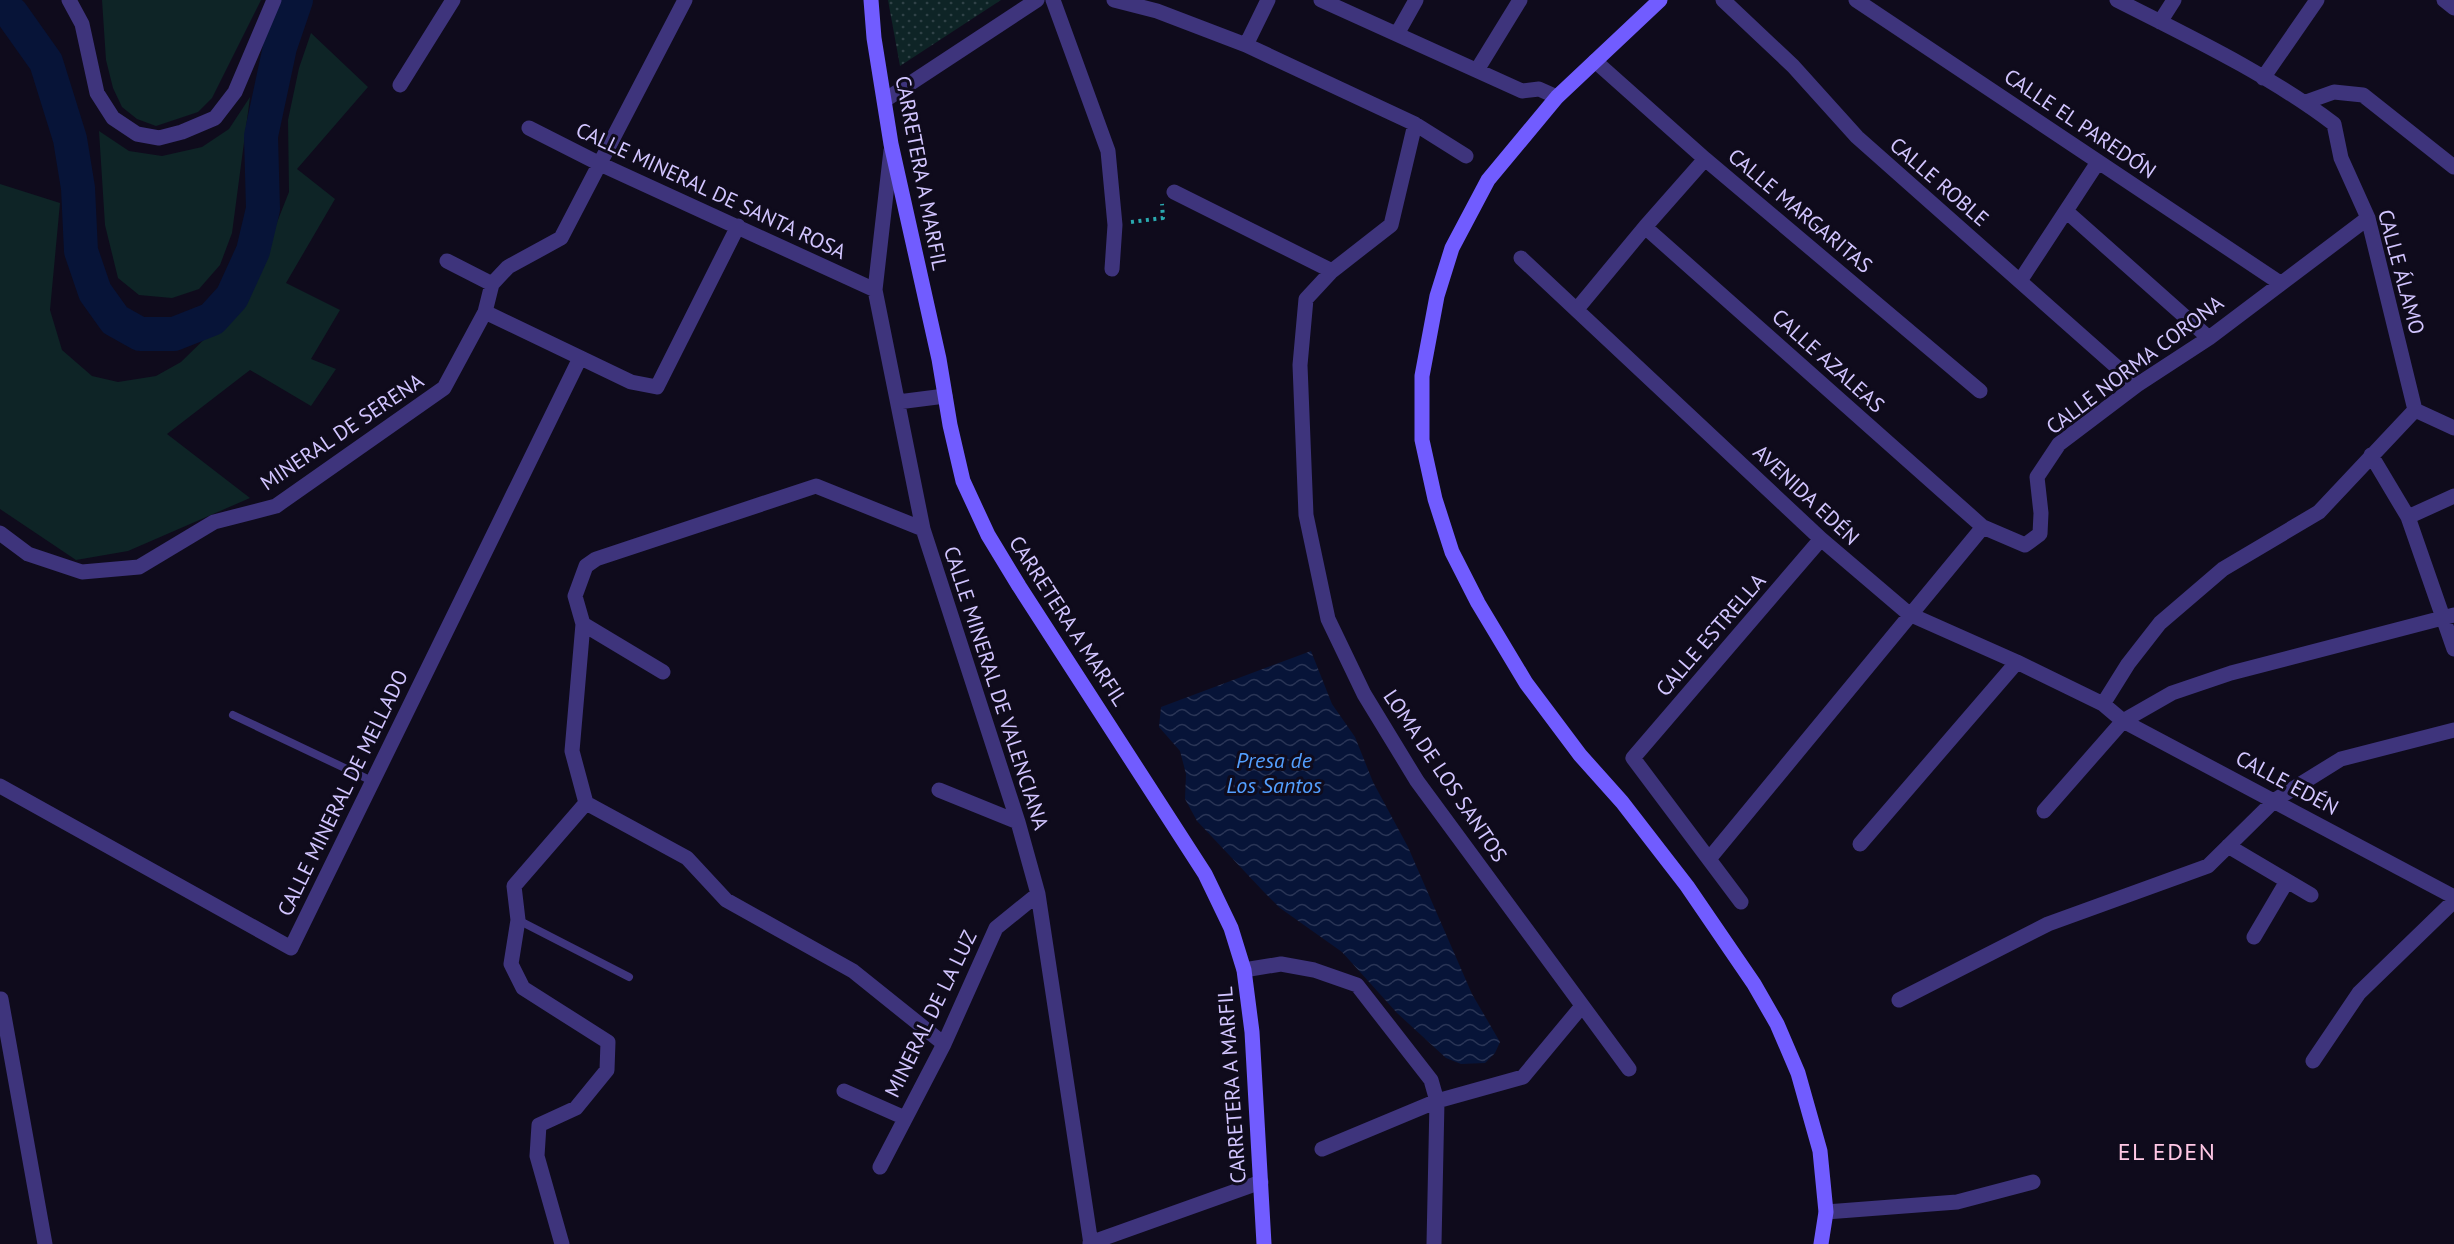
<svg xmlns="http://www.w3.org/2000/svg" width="2454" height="1244" viewBox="0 0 2454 1244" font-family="'PT Sans',sans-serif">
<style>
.grass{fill:#0e2426}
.park{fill:url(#park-dots)}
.water{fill:url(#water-waves)}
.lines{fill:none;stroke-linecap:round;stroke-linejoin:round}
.river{stroke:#071438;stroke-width:34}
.path{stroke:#2aa9af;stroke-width:4;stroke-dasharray:3 4.5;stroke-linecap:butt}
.lane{stroke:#3e347c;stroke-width:8}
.street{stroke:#3e347c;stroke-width:15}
.secondary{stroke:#715cff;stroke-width:15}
.labels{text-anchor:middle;stroke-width:6;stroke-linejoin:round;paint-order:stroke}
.street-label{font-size:21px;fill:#d2c5ff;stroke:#0f0b1c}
.water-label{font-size:22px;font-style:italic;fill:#539fff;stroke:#0f0b1c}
.quarter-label{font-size:24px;letter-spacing:1.5px;fill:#ffc7e5;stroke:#0f0b1c}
</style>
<defs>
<pattern id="park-dots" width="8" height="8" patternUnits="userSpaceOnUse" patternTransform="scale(1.5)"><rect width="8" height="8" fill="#0e2426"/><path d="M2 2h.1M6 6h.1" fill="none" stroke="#304247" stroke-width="1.8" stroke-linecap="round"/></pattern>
<pattern id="water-waves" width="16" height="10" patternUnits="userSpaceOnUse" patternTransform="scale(1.5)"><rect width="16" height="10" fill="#071438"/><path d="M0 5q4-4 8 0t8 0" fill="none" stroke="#2a3556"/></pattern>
</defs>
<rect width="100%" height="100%" fill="#0f0b1c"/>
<path class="grass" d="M102,0H261L212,98L198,112L156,126L137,119L122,107L113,88L106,60Z
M311,33L368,87L297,169L335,199L286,283L340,310L311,359L336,369L311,406L250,370L167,434L250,498L128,551L76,560L0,509V184L60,203L50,310L62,350L92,376L118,382L156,376L181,362L225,319L268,245L289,192L288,120L299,68Z
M250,97L232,233L220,265L199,289L172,298L139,295L118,278L105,225L99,131L129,151L162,156L202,147L229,129Z"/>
<path class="park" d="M888,0H1001L900,66Z"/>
<path class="water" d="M1311,651L1332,704L1355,737L1373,782L1408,847L1472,994L1500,1042L1495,1053L1485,1063L1461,1064L1446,1058L1397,1013L1342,952L1280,908L1263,891L1197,821L1185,799L1186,774L1180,751L1159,727L1161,707Z"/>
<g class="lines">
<path class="river" d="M0,3L12,14L46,62L70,139L78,188L81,251L95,292L115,320L140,334H174L212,319L232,297L253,251L263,209L261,136L280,47L296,0"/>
<path class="path" d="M1131,222L1163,218L1162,204"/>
<path class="lane" d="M233,715L372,781
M518,920L629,977"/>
<path class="street" d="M69,0L82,24L97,93L113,118L137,134L159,138L182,132L215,118L235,92L274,0
M1053,0L1108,151L1115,225L1112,269
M1114,0L1157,11L1246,45L1415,124L1466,156
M1321,0L1522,91L1539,89L1557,97
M1723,0L1793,66L1857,137L2137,385
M1856,0L2280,283
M2117,0C2190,37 2268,74 2334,124L2341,158L2368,218L2415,410
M2444,0L2454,8
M2160,22L2174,0
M1397,34L1416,0
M1246,45L1268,0
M1595,61L1705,159L1980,391
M1477,70L1520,0
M2263,78L2317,0
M400,85L453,0
M885,100L1037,0
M2306,102L2334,92L2363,95L2454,167
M1415,124L1391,225L1332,271L1306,299L1300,365L1306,515L1328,619L1364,694L1417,781L1629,1069
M529,128L600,164L875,290
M891,150L875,290L923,529L1018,822L1038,894L1091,1244
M1174,192L1332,271
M2066,211L2209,338
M1645,227L1983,527L2025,545L2040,534L2041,513L2037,477L2059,444L2137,385L2209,338L2368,218
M1521,258L1821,539L1909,614L2017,662L2103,704L2123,721L2454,897
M447,261L492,284
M2020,281L2098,162
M1577,309L1645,227L1705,159
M485,312L631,382L657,387L738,226
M898,402L945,396
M2415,410L2454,428
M2371,455L2408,517L2454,649
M2408,517L2454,496
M0,533L28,554L82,572L139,567L214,522L276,506L444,388L485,312L492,284L508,267L561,238L685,0
M583,624L663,672
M2103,704L2128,664L2160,623L2223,569L2319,512L2415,410
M0,786L291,948L580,358
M939,790L1018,822
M586,803L687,858L726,900L853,971L944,1044
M2044,811L2123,721L2172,693L2231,673L2454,615
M1860,844L2017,662
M2228,846L2311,895
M1709,859L1983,527
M1741,902L1633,758L1821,539
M2254,937L2287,881
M1244,970L1281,964L1314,970L1357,985L1431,1080L1437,1101L1434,1244
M1,999L45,1244
M1899,1000L2048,924L2208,866L2275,800L2341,759L2454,730
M2313,1061L2359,993L2454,901
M844,1091L905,1118
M1322,1149L1437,1101L1523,1077L1582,1006
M880,1167L944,1044L996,928L1038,894
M1826,1212L1957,1202L2033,1182
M1090,1243L1261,1182
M562,1244L537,1156L539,1125L576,1108L607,1070L608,1042L523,988L511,964L518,920L514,886L586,803L572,751L583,624L575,596L586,566L596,559L816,486L923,529"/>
<path class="secondary" d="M871,0L874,38L891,144L939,359L950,425L963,481L988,535L1019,586L1205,874L1231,928L1244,970L1252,1032L1264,1244
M1660,0L1557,97L1488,180L1452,248L1437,296L1422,376V440L1435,499L1452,552L1478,603L1526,683L1580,755L1622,802L1687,886L1754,984L1777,1024L1798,1073L1820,1151L1826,1212L1821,1244"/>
</g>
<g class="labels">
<g class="street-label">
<text transform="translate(2080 124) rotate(34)" y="7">CALLE EL PAREDÓN</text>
<text transform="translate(921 173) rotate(79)" y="7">CARRETERA A MARFIL</text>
<text transform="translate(1939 182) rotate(41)" y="7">CALLE ROBLE</text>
<text transform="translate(711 191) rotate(25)" y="7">CALLE MINERAL DE SANTA ROSA</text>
<text transform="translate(1800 211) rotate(40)" y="7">CALLE MARGARITAS</text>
<text transform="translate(2401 272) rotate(75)" y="7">CALLE ÁLAMO</text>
<text transform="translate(1828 361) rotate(42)" y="7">CALLE AZALEAS</text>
<text transform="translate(2135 365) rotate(-37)" y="7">CALLE NORMA CORONA</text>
<text transform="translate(342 432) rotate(-34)" y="7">MINERAL DE SERENA</text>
<text transform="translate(1806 495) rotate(43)" y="7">AVENIDA EDÉN</text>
<text transform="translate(1068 621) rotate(57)" y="7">CARRETERA A MARFIL</text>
<text transform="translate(1711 635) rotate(-49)" y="7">CALLE ESTRELLA</text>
<text transform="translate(996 688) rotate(72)" y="7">CALLE MINERAL DE VALENCIANA</text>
<text transform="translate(1445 776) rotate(56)" y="7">LOMA DE LOS SANTOS</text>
<text transform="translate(2287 783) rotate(28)" y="7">CALLE EDÉN</text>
<text transform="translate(343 793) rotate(-64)" y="7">CALLE MINERAL DE MELLADO</text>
<text transform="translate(931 1014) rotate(-64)" y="7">MINERAL DE LA LUZ</text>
<text transform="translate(1232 1085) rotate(-94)" y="7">CARRETERA A MARFIL</text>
</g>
<g class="water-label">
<text x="1274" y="768">Presa de<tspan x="1274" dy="25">Los Santos</tspan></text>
</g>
<g class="quarter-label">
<text x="2167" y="1160">EL EDEN</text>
</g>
</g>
</svg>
